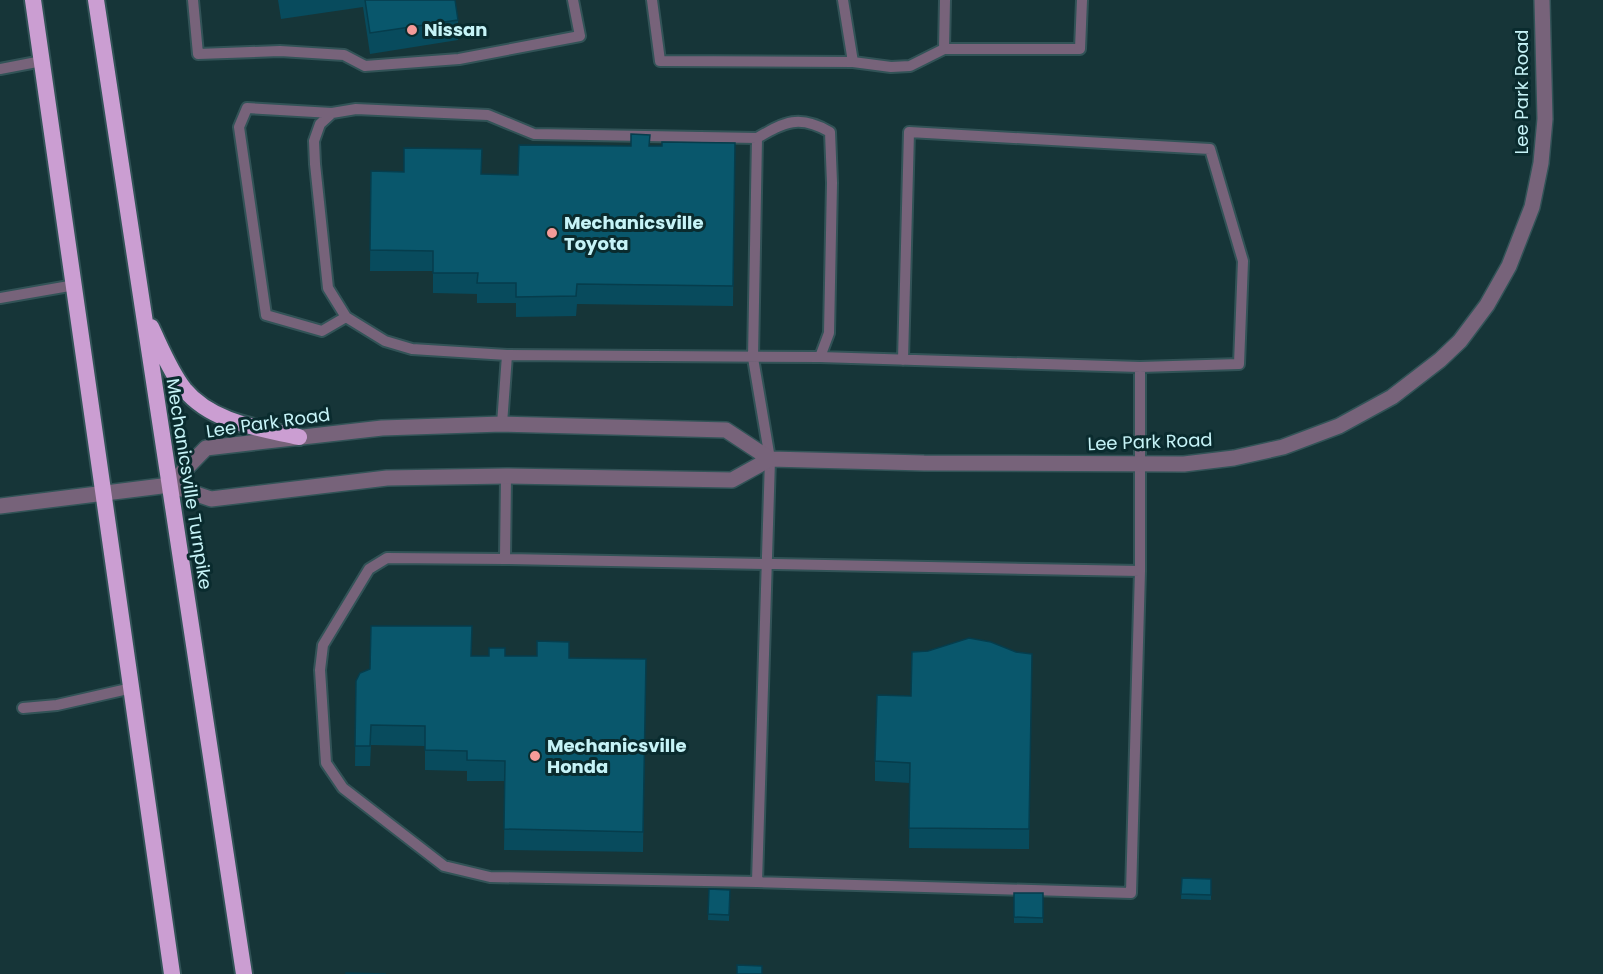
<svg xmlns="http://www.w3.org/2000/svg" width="1603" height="974" viewBox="0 0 1603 974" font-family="Poppins,sans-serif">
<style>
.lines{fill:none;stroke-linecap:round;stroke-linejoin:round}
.service-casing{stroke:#325357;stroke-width:14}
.minor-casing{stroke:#325357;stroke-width:18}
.trunk-casing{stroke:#325357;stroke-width:20}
.service{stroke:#77637a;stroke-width:10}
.minor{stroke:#77637a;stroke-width:15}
.trunk{stroke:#cb9ed2;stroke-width:16}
.wall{fill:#084b5d}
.building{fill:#09576c;stroke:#063d4c;stroke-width:1.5}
.poi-dot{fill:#f59b99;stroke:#0a2b2e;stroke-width:2}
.labels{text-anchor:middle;stroke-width:6;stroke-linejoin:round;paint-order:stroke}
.poi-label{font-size:18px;font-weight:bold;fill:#c6f3f7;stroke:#0a2b2e;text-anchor:start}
.street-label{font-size:18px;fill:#c6f3f7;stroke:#0a2b2e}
</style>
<rect width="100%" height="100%" fill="#163538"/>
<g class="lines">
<g class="service-casing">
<path id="service" d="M193,0L198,54L280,51L344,55L365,66L459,59L580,36L573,0
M652,0L660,61L853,62L891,67L910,66L944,49H1080L1082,0
M843,0L853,62
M944,49L945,0
M0,69L42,61
M332,113L247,108L239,127L266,315L322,331L346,317
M757,138C785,122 799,114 830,132L832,183L829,333L820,357
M0,298L75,285
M903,360L909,132L1210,149L1243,261L1239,364L1140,367
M502,424L507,355L412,349L385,341L346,317L328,288L315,164L314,141L320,124L332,113L356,109L488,115L534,134L757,138L753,358L770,459L757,882L490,877L444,866L343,788L326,763L320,670L323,645L369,569L387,558L505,559
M506,476L505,559L1140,571V367L820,357L507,355
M23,708L57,705L132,688
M757,882L1131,893L1140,571"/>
</g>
<g class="minor-casing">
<path id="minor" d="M170,485L206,448L382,428L502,424L726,430L770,459
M0,506L170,485L211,499L387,478L506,476L732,480L770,459L924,463L1184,464L1234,458L1283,447L1339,426L1392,397L1440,360L1460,341L1487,305L1509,266L1532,207L1541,163L1545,119L1542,0"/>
</g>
<g class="trunk-casing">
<path id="trunk" d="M33,0L172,974
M96,0L244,974
M151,327C161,348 170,371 184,389C212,423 259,428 299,437"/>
</g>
<use href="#service" class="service"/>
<use href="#minor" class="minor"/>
<use href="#trunk" class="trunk"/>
</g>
<path class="wall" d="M278,0H455L458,20V40L370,54L363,7L281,19Z
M735,143L733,306L577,304L576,316L516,317V303H477V294L433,293V271H370L371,171L518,175L631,146H662Z
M1016,652L1032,654L1029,849L909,848L910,783L875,781V761L911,696Z
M471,656L646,659L643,852L504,850L505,781H467V771L425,770V746L371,745L370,766H355L356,681Z
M1182,878L1211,879V900L1181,899Z
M709,889L730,890L729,921L708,920Z
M1014,893H1043V923H1014Z"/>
<path class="building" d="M365,0H455L458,20L370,33Z
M631,134L650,135L649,146H662V142L735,143L733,286L577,284L576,296L516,297V283H477L478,273H433V251L370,250L371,171L404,172V148L482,149L481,174L518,175L519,145L631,146Z
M371,626H472L471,656H489V648H505V656H537V641L569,642V658L646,659L643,832L504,829L505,761L467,760V751L425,750V726L371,725L370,746H355L356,681L360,673L370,669Z
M969,638L991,642L1016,652L1032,654L1029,829L909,828L910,763L875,761L877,695L911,696L912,652L928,651Z
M1182,878L1211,879V895L1181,894Z
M709,889L730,890L729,915L708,914Z
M1014,893H1043V918L1014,917Z
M737,965L762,966V974H737Z
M346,973L386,974H346Z"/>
<g class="poi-dot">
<circle cx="412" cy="30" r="6"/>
<circle cx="552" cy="233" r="6"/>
<circle cx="535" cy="756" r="6"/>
</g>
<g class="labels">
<g class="poi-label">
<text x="424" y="36">Nissan</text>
<text x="564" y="229">Mechanicsville<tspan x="564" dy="21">Toyota</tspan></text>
<text x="547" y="752">Mechanicsville<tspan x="547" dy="21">Honda</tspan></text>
</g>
<g class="street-label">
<text transform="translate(1522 92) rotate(-90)" y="6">Lee Park Road</text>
<text transform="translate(268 423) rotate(-8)" y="6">Lee Park Road</text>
<text transform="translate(1150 442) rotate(-2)" y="6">Lee Park Road</text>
<text transform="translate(189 484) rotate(81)" y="6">Mechanicsville Turnpike</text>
</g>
</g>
</svg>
